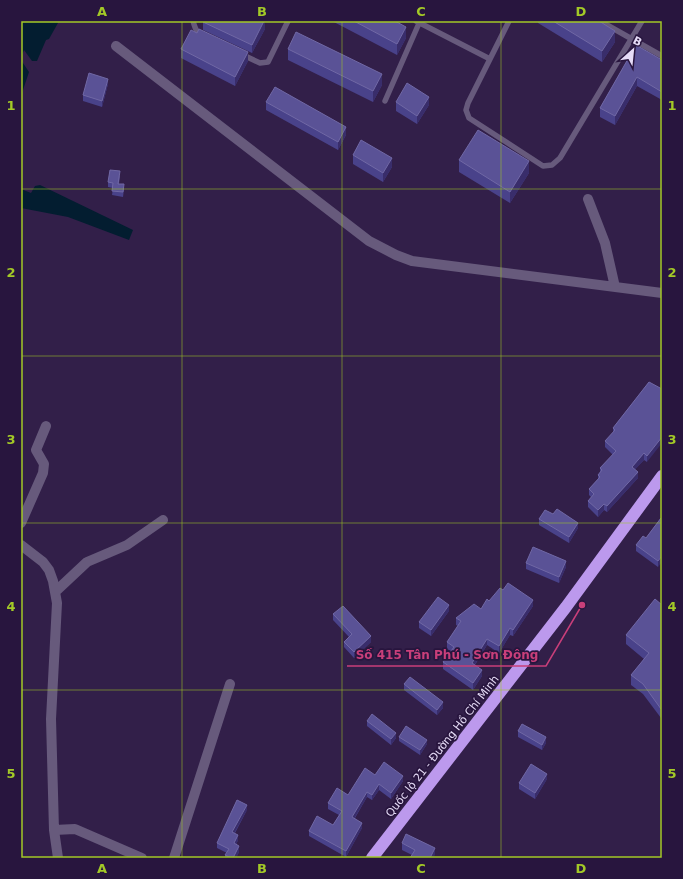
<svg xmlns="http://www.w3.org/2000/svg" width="683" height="879" viewBox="0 0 683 879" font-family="'DejaVu Sans',sans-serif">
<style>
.water{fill:#031d30}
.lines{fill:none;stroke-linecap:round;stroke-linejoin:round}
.lane{stroke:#675a7c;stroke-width:5.5}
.street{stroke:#675a7c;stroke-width:10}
.highway{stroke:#bc99ed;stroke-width:12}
.wall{fill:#49428a}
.shaded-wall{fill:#392d6b}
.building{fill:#5a5296;stroke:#7068a5}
.grid{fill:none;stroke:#a3c927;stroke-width:1;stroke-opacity:0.55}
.labels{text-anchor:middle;stroke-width:3.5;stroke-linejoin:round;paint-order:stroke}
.street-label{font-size:11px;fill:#e6dcf7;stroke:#28153e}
.leader{fill:none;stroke:#c93f7a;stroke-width:1.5}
.callout-dot{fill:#c93f7a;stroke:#28153e;stroke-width:1.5}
.callout-label{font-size:12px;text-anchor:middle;font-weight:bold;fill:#c93f7a;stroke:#28153e;stroke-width:3.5;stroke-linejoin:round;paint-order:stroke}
.neatline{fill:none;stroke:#a3c927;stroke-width:1.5}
.grid-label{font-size:13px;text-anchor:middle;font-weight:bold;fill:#a3c927}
</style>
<rect width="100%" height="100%" fill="#321f49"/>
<path class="water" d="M21,21H57L58,23L49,39L46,40L37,61H32L24,50L21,58Z
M21,60L29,72L21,96Z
M40,185L133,230L129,240L68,217L21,208V189L31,193L35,186Z"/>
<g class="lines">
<path class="lane" d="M193,21C195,28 196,32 202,35
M416,21L490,59
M509,21L468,103L466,110L469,118L543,166L552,165L560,158L642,21
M600,21L662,56
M243,55L260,63L268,62L288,21
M385,101L420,21"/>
<path class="street" d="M116,46L369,241L396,255L412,261L662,293
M588,199L605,243L615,287
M21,523L43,473L44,464L36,450L46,426
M21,545L43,562L49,570L53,581L57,603L51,719L54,830L58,858
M55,592L87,562L127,545L163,520
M54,830L75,829L142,858
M174,858L230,684"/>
<path class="highway" d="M372,858L566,607L662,476"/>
</g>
<path class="wall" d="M265,21V29L252,53L203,30V22Z
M332,21H395L406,38L397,55Z
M538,21H599L615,42L602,62L538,23Z
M636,45L662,60V100L637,86L615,125L600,117V108Z
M181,49L248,61L235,86L181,58Z
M288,49L382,85L373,102L288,60Z
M108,84L102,107L83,101V95Z
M266,102L346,135L338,150L266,110Z
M396,102L429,105L417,124L396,111Z
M353,155L392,167L383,182L353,164Z
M459,160L529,173L510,203L459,172Z
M120,176L119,184L124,189L123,197L112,195L113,188L108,187V182Z
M649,382L647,462L644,460L635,469L638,478L607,512L604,510L598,517L588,507V501L591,497L589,495V489L598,479V475L600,472V468L613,455L605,447V441L613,433V428Z
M661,518L658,567L636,551V545L646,538Z
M539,519L578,528L569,543L539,525Z
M526,563L566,567L559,583L526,569Z
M503,590L533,606L513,636L510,635L499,653L487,645L475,665L482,676L473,690L443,669V662L451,651L447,649V642L458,626L456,625V618L481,609L489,601Z
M662,605V718H661L643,694L631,685V675L644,659L626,644V635Z
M449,611L431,636L419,628V622Z
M333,614L371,642L354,658L344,647V642L349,637L333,620Z
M404,684L443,708L437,715L404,690Z
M367,721L396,738L391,745L367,726Z
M518,731L546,743L542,750L518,737Z
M399,737L427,744L420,755L399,741Z
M375,775L403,781L391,799L379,790L372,800L367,797L355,818L362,828L346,857L309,836V831L333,825L339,815L328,809V803L348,795Z
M547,779L535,799L519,789V783Z
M247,810L235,833L238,840L236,845L239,852L236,858H225V855L227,853L217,848V843Z
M402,843L435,855H412L402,850Z"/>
<path class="shaded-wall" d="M264,21H265V29L252,53V45Z
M406,27V38L397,55V44Z
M615,31V42L602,62V51Z
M248,52V61L235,86V77Z
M382,74V85L373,102V91Z
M637,77V86L615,125V116Z
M108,79V84L102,107V101Z
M429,97V105L417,124V116Z
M346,127V135L338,150V142Z
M392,158V167L383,182V173Z
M529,161V173L510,203V192Z
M662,437V443L647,462V456Z
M644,453V460L632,473V467Z
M638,472V478L607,512V506Z
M604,504V510L598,517V510Z
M578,523V528L569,543V537Z
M662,556V562L658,567V561Z
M566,561V567L559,583V577Z
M533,600V606L513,636V630Z
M449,605V611L431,636V630Z
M510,628V635L499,653V646Z
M371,636V642L354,658V652Z
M487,639V645L472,669V663Z
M482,670V676L473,690V683Z
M443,702V708L437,715V710Z
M396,733V738L391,745V739Z
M546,737V743L542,750V745Z
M427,740V744L420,755V750Z
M547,774V779L535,799V793Z
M403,776V781L391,799V793Z
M379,784V790L372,800V795Z
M367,792V797L352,822V817Z
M247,805V810L232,837V832Z
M362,823V828L346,857V851Z
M238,835V840L234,849V843Z
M239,846V852L236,858H233Z
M435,848V855L433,858H430Z"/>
<path class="building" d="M204,21H264L252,45L203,22Z
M354,21H395L406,27L397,44Z
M553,21H599L615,31L602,51Z
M199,29L248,52L235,77L181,49L191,30L197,33Z
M296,32L382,74L373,91L288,49Z
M636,45L662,60V92L637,77L615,116L600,108Z
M89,73L108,79L102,101L83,95Z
M407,83L429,97L417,116L396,102Z
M275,87L346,127L338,142L266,102Z
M478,130L529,161L510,192L459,160Z
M361,140L392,158L383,173L353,155Z
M110,170L120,171L118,184H124L123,192L112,191L113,183L108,182Z
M649,382L662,389V437L647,456L644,453L632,467L638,472L607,506L604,504L598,510L588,501L594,494L589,489L600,477L598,475L602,470L600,468L616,451L605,441L615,430L613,428Z
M557,509L578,523L569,537L539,519L545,510L553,514Z
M661,518L662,519V556L658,561L636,545L643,536L646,538Z
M533,547L566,561L559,577L526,563Z
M508,583L533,600L513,630L510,628L499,646L487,639L472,663L482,670L473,683L443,662L454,647L447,642L461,621L456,618L474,604L481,609L487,599L489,601L500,588L503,590Z
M438,597L449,605L431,630L419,622Z
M655,599L662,605V660L661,662L662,663V708L661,709L643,684L631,675L649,653L626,635Z
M343,606L371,636L354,652L344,642L352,634L333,614Z
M410,677L443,702L437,710L404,684Z
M372,714L396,733L391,739L367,721Z
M522,724L546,737L542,745L518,731Z
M406,726L427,740L420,750L399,737Z
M384,762L403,776L391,793L379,784L372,795L367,792L352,817L362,823L346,851L309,831L317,816L333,825L342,811L328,803L337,788L348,795L365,768L375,775Z
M531,764L547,774L535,793L519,783Z
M237,800L247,805L232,832L238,835L234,843L239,846L233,858H231L225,855L229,849L217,843Z
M406,834L435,848L430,858H410L415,850L402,843Z"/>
<path class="grid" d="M182,21V858M342,21V858M501,21V858M21,189H662M21,356H662M21,523H662M21,690H662"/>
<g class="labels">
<g class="street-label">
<text transform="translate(442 746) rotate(-52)" y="4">Quốc lộ 21 - Đường Hồ Chí Minh</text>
</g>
</g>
<path class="leader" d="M582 605L546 666H347"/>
<circle class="callout-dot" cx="582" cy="605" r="4"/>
<g class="callout-label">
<text x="447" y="659">Số 415 Tân Phú - Sơn Đông</text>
</g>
<rect width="683" height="879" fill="none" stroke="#28153e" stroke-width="44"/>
<g transform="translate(633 50) rotate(27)" stroke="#28153e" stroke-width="3" paint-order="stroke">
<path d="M0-3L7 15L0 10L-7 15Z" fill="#e6dcf7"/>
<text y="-6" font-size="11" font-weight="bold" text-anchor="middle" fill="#e6dcf7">B</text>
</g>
<rect x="22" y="22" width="639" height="835" class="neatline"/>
<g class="grid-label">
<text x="102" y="16">A</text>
<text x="262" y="16">B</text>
<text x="421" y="16">C</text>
<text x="581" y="16">D</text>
<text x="11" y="110">1</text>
<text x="672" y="110">1</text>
<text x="11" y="277">2</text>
<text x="672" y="277">2</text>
<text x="11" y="444">3</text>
<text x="672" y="444">3</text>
<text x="11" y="611">4</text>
<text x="672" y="611">4</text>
<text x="11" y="778">5</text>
<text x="672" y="778">5</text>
<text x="102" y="873">A</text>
<text x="262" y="873">B</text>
<text x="421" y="873">C</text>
<text x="581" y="873">D</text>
</g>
</svg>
